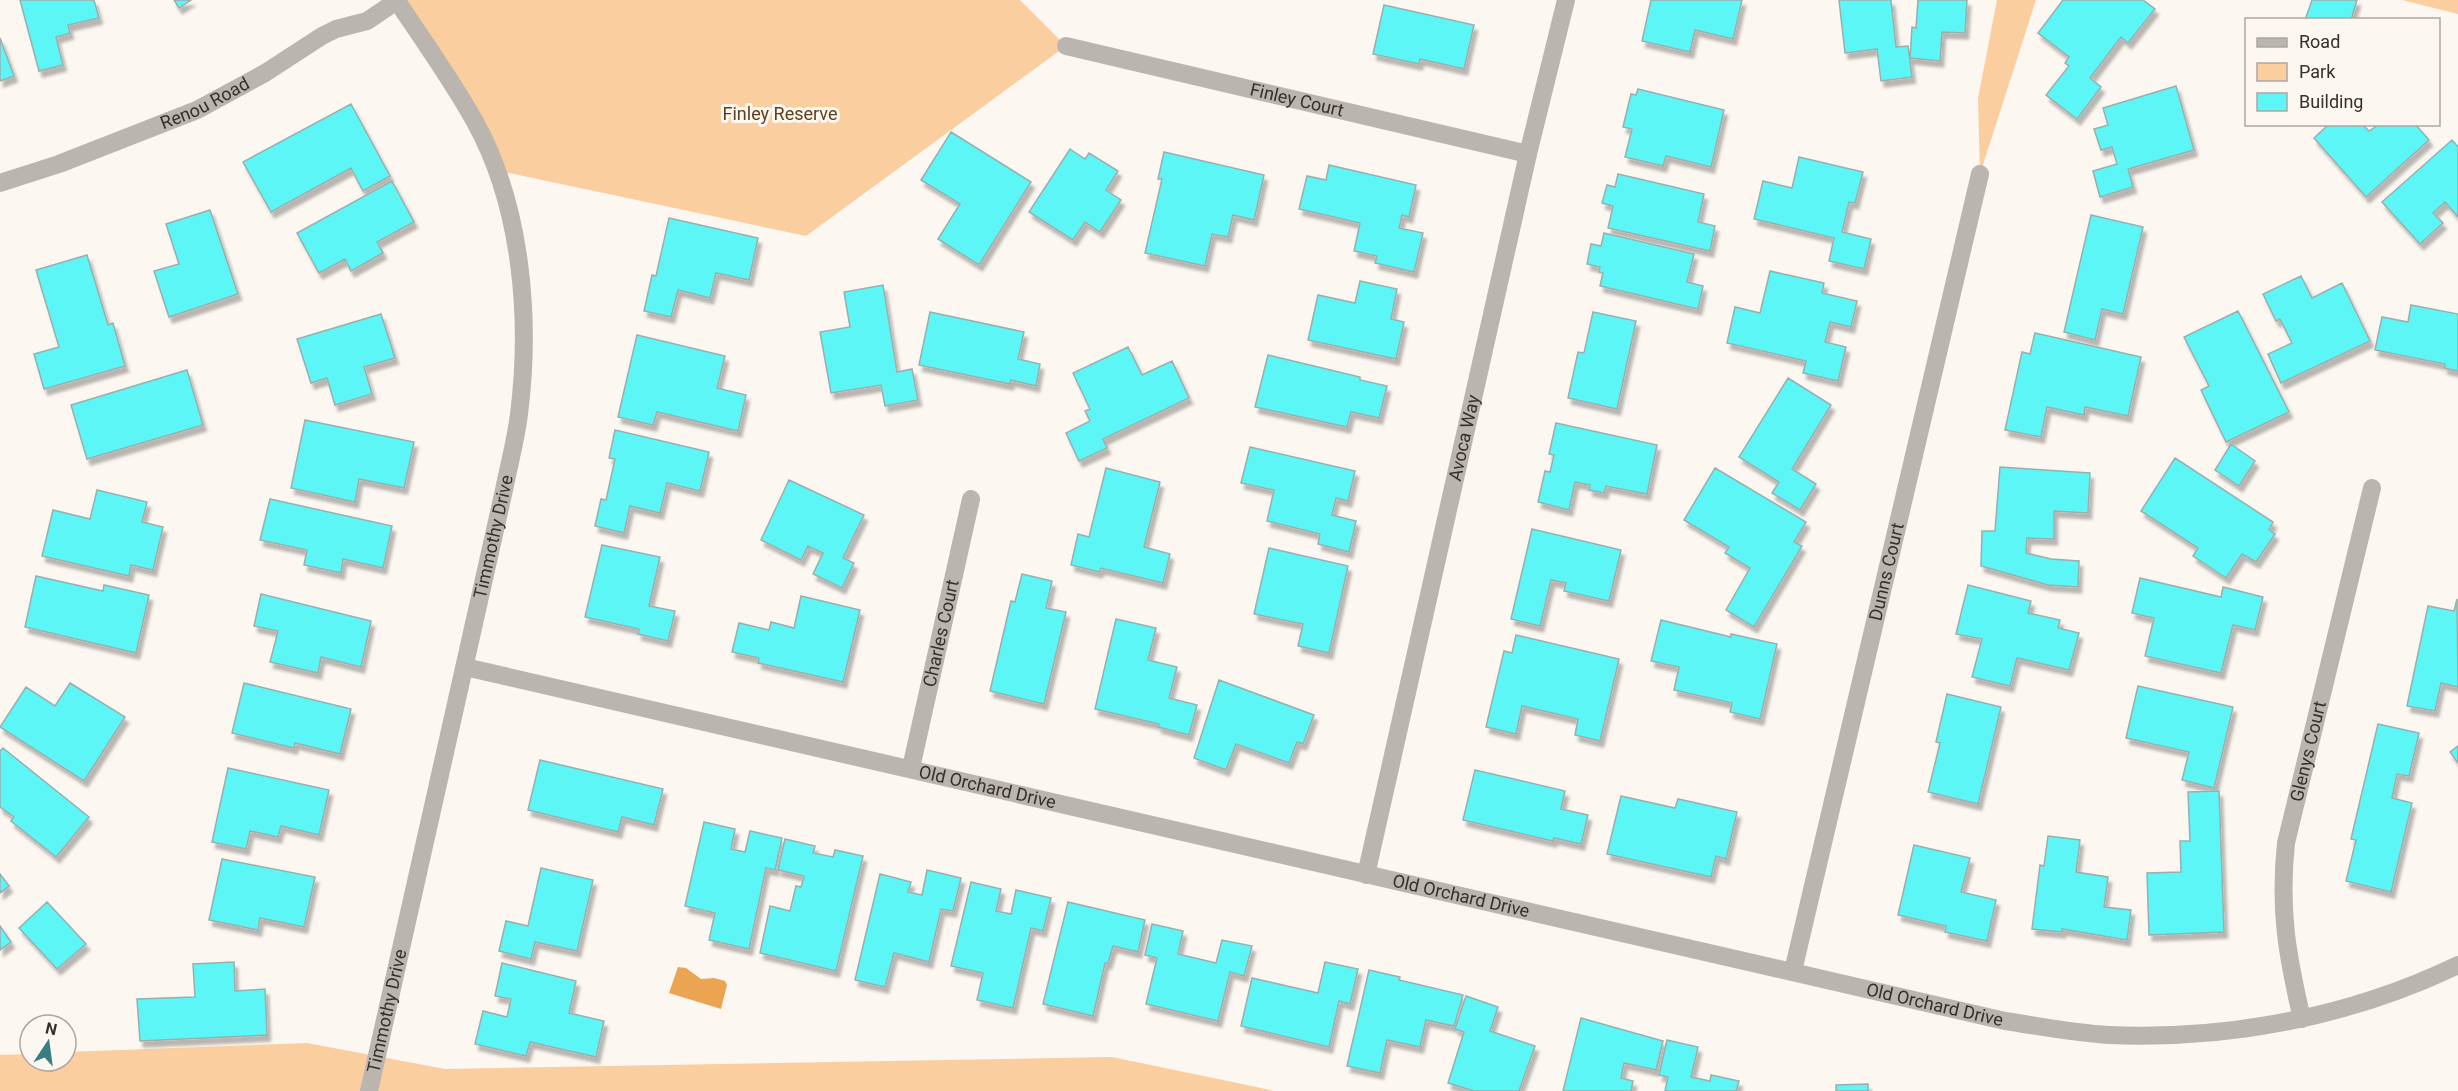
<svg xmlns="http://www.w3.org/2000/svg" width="2458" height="1091" viewBox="0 0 2458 1091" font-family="Roboto,sans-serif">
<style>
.green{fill:#face9f}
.forest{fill:#eaa452}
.building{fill:#5df6f7;stroke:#99afae;stroke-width:1.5;filter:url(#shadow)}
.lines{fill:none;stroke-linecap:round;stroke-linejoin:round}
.street{stroke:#bbb5af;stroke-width:18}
.labels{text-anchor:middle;stroke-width:6;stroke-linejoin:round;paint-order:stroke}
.street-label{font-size:18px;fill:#36302b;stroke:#fdf7f1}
.park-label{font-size:18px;fill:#5d401e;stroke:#fdf7f1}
</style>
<defs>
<filter id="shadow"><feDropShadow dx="3.5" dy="6" stdDeviation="1.5" flood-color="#0004"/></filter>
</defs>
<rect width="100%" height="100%" fill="#fdf7f1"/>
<path class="green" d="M398,0H1020L1066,46L806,236L495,170Z
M1997,0H2036L1980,174L1978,98Z
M2403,0H2458V14L2406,1Z
M307,1043L445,1069L1112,1057L1275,1091H0V1055L30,1054V1061H66V1052Z"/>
<path class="forest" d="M678,967L686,968L701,979L714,978L725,981L727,985L721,1009L669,993Z"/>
<path class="building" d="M20,0H94L99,18L68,25L70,33L56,37L63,65L39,71Z
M174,0H191L179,8Z
M1651,0H1742L1733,39L1695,30L1690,52L1642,41Z
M1839,0H1891L1896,47L1908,46L1912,77L1881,81L1877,49L1845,53Z
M1918,0H1967L1965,33L1942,32L1940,61L1910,58L1912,27L1916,28Z
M2063,0H2143L2155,9L2128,43L2121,37L2090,78L2101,87L2077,119L2046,95L2069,66L2065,63L2069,57L2038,33Z
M2312,0H2357L2351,20H2305Z
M1384,5L1474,25L1464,69L1420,59L1419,64L1373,54Z
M0,38L14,76L0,81Z
M2176,86L2194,150L2128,169L2133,187L2100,197L2093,171L2117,164L2112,147L2101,150L2094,129L2108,125L2103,108Z
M1638,89L1724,110L1711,167L1666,156L1663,166L1625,157L1632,129L1623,127L1631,94L1636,95Z
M351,104L390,176L363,191L351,168L271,212L243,162Z
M2329,124H2362L2369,131L2375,127L2373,124H2415L2429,140L2366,197L2314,138Z
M951,132L1031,182L979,265L938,239L960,204L921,180Z
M2452,140L2458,147V217L2445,202L2433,213L2443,223L2420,244L2382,202Z
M1070,149L1085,159L1089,153L1118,171L1106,190L1121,200L1100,232L1085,222L1073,240L1029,212Z
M1164,152L1264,175L1254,220L1233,215L1228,237L1212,234L1205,266L1145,253L1162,179H1158Z
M1799,157L1863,172L1855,203L1849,202L1842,232L1871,239L1864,269L1829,261L1834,238L1754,219L1763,181L1792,188Z
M1329,165L1416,185L1409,217L1402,215L1399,228L1423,233L1414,272L1375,263L1377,256L1354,251L1360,223L1299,209L1307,176L1326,180Z
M1618,174L1704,194L1698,222L1715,226L1710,251L1608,228L1613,206L1602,203L1607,185L1615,187Z
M392,181L414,222L377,242L383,253L351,271L345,259L319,273L297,233Z
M210,210L238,294L169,317L154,271L179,264L166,224Z
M2091,215L2143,227L2123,314L2102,309L2095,340L2064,332Z
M669,218L758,238L749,280L716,273L710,298L678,290L671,317L644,311L652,275L656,276Z
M1604,233L1694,254L1687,282L1703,286L1698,309L1600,286L1603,273L1599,272L1600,267L1587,264L1591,244L1601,246Z
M87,255L108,325L113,323L125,366L44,389L34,354L59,347L36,270Z
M1770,271L1824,283L1822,293L1857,301L1851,327L1830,322L1825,342L1846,347L1838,381L1803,373L1806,361L1727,343L1735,307L1760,313Z
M2301,276L2312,298L2342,283L2370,341L2281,383L2268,354L2292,343L2280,319L2276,321L2263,294Z
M1360,281L1397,289L1391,319L1404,322L1396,359L1308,340L1318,295L1355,303Z
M883,285L897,372L912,369L918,400L885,406L881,385L831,393L820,332L850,327L844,292Z
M2411,305L2458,314V371L2444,368L2445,364L2375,350L2382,317L2408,322Z
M2238,311L2289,412L2226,442L2201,390L2209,386L2184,337Z
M930,312L1024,332L1018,359L1040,364L1036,386L1011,380L1010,384L919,365Z
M1593,312L1636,321L1617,409L1568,398L1578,352L1584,353Z
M381,314L395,358L364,367L372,394L335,405L327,378L311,383L297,339Z
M2035,333L2141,357L2128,416L2085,407L2084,415L2047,407L2041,437L2005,430L2022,352L2030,354Z
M637,335L725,356L717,388L746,395L738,431L657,412L653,425L618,417Z
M1128,347L1142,375L1172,361L1189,398L1103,439L1107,448L1079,461L1066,433L1090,421L1085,411L1090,409L1073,373Z
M1268,355L1360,377V380L1387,386L1379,418L1351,412L1347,427L1255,407Z
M187,370L203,425L87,459L71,405Z
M1788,378L1831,405L1792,469L1816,484L1800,510L1772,493L1779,482L1739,457Z
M305,420L414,442L404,488L359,479L355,502L291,488Z
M1556,423L1657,445L1647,494L1606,486L1604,493L1589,490L1590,485L1575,482L1569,510L1538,502L1545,471L1550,472L1554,455L1549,454Z
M615,430L709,452L700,491L667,483L660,513L630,506L624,533L595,526L601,499L606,500L615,459L609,458Z
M2231,444L2255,461L2239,486L2215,470Z
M1250,447L1355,471L1348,501L1336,498L1332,515L1356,521L1349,552L1318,544L1320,534L1267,521L1274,490L1241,483Z
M2175,458L2273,522L2269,530L2275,534L2256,562L2242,554L2226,578L2193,556L2198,548L2141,511Z
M2000,467L2090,473L2088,513L2054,511V539L2027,538L2026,553L2051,559L2079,561L2078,587L2048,585L1981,566L1982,531H1995Z
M1106,468L1160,482L1144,547L1170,554L1163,583L1101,568L1099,572L1071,565L1078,534L1089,537Z
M1715,468L1806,522L1794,542L1802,546L1754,627L1726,610L1750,568L1725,553L1729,547L1684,520Z
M789,480L864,515L843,558L854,563L842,588L813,574L823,553L808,546L801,560L761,540Z
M97,490L147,502L142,522L163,527L153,570L131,565L129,576L42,556L53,510L90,519Z
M270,499L392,526L383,568L343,559L341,573L304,565L307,550L260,540Z
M1532,529L1621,550L1609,601L1564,591L1566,583L1551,580L1540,626L1511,619Z
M602,545L660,557L649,606L675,611L668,641L638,634L639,629L585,617Z
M1269,548L1348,566L1329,653L1298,646L1303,624L1254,614Z
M1022,574L1052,581L1046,608L1066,612L1044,704L990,691L1011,601L1015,602Z
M36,576L103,591L104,585L149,595L136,653L25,627Z
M2140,578L2221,597L2223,587L2263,597L2255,630L2233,625L2221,673L2145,656L2154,618L2132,613Z
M1968,585L2031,601L2028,613L2060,620L2058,628L2079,633L2069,670L2017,658L2010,686L1972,677L1982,639L1956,634Z
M261,594L371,621L361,667L321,657L318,673L270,662L278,631L254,626Z
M801,596L860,610L843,682L758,663L759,658L732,652L739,623L769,630L771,622L794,628Z
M2457,599L2458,687L2441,683L2435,711L2407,706L2428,606L2454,611Z
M1116,619L1156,628L1148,660L1177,667L1169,698L1197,705L1189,735L1158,727L1159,724L1095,709Z
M1661,620L1731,637V634L1777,644L1760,719L1730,712L1732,703L1674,690L1679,667L1651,661Z
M1516,635L1619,659L1600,741L1575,735L1578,719L1522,706L1516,734L1486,727L1504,651L1512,653Z
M1219,680L1314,715L1303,744L1297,742L1289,763L1236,744L1226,770L1194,758Z
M70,683L125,717L84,781L0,727L26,687L55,706Z
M244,683L351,709L340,754L295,743L294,748L232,733Z
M2138,686L2233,707L2214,788L2182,780L2189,752L2126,738Z
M1947,694L2001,707L1978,804L1928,792L1940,743L1936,742Z
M2378,724L2419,733L2409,776L2397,774L2392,798L2412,803L2391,892L2346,881L2356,840L2351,839Z
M2458,746V763L2450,752Z
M3,748L89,817L56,857L11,821L14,817L0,807V751Z
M540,760L663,789L654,825L622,817L618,832L528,810Z
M228,768L329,790L319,835L281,826L278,837L250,831L246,849L212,842Z
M1475,770L1565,791L1561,809L1588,815L1581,844L1554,838L1553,841L1463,820Z
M2219,791L2224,932L2149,935L2147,873L2181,872L2180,841H2190L2188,792Z
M1621,796L1675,808L1678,799L1737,812L1726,859L1716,856L1711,877L1607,854Z
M704,822L735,829L731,849L745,852L750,831L782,838L775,870L766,868L749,949L709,940L715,913L685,906Z
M2048,836L2080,840L2076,872L2108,877L2104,907L2131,910L2127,940L2062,929V932L2032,929L2040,865L2044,866Z
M785,839L815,846L813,853L833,857L835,850L863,856L836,971L760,953L770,906L790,911L796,886L801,887L804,876L778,870Z
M1914,845L1970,858L1961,892L1996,900L1987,941L1945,932L1946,926L1898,915Z
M222,859L315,877L304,927L260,918L258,930L209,920Z
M541,868L593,880L577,951L535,942L531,959L499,951L506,921L528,926Z
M927,870L961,878L953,911L941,909L929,962L894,953L885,987L855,980L880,874L911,882L908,892L922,895Z
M0,874L9,886L0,893Z
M971,882L1001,889L996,911L1011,914L1016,890L1051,898L1043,931L1031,928L1013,1008L977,1000L983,973L951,966Z
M47,902L86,944L57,969L19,928Z
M1068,902L1145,920L1138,952L1113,946L1108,963H1105L1093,1016L1043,1004Z
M1152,924L1183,931L1178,954L1216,963L1222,940L1252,946L1244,976L1230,972L1218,1021L1146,1004L1157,958L1145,955Z
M0,926L11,942L0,950Z
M234,962L235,991L265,989L267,1035L140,1041L137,999L195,997L193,964Z
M1325,962L1358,969L1350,1004L1339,1001L1329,1047L1241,1026L1252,978L1318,993Z
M502,963L576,981L569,1013L604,1021L596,1057L530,1042L526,1056L475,1044L483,1011L507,1017L511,999L495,996Z
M1369,970L1400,977L1399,980L1463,995L1454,1026L1426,1020L1420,1047L1387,1040L1380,1073L1347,1066Z
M1466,996L1498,1007L1490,1031L1535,1046L1519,1091H1474L1448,1083L1464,1032L1455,1029Z
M1581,1018L1663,1041L1656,1070L1624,1063L1621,1078L1633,1081L1631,1091H1563Z
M1667,1040L1698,1047L1691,1077L1710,1081L1711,1075L1739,1081L1736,1091H1665L1668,1077L1659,1075Z
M1868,1084V1091H1836V1085Z"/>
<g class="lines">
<g class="street">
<path id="s1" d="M1066,46L1528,154"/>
<path id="s2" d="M0,183L59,164L197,110L265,73L322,36L336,29L367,21L398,0"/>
<path id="s3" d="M465,667L2005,1021C2039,1026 2074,1033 2109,1035C2228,1040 2350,1017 2458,965"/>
<path id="s4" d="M911,768L971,499"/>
<path id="s5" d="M1366,875L1528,154L1566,0"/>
<path id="s6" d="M1793,971L1980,174"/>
<path id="s7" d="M2302,1019C2287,954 2279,910 2286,843L2372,488"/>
<path id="s8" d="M369,1091L504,490C509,465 516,439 519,414C531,319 522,205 474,120C451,79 423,40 397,1"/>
</g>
</g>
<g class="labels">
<g class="street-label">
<text dy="6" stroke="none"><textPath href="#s1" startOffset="237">Finley Court</textPath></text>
<text dy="6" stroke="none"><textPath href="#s2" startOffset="220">Renou Road</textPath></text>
<text dy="6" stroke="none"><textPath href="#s5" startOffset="448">Avoca Way</textPath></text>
<text dy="6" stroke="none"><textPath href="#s8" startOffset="568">Timmothy Drive</textPath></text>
<text dy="6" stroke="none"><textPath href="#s6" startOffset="410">Dunns Court</textPath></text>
<text dy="6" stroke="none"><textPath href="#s4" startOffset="138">Charles Court</textPath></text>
<text dy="6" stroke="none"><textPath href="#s7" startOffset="272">Glenys Court</textPath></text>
<text dy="6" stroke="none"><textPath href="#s3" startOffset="536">Old Orchard Drive</textPath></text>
<text dy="6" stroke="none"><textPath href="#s3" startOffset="1022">Old Orchard Drive</textPath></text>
<text dy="6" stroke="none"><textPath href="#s3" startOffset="1508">Old Orchard Drive</textPath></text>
<text dy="6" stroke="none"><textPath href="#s8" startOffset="82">Timmothy Drive</textPath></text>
</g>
<g class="park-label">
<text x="780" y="120">Finley Reserve</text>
</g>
</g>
<rect x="2245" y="18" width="195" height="108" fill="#fdf7f1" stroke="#ada7a2" stroke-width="1.5"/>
<rect x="2257" y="38" width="30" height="9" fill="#bbb5af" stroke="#ada7a2" stroke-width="1.5"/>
<text x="2299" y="48" font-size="18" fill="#36302b">Road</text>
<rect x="2257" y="63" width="30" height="18" fill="#face9f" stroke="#ada7a2" stroke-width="1.5"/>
<text x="2299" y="78" font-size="18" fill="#36302b">Park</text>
<rect x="2257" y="93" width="30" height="18" fill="#5df6f7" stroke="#ada7a2" stroke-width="1.5"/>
<text x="2299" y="108" font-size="18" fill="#36302b">Building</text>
<g transform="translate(48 1043) rotate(13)"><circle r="28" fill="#fdf7f1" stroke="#ada7a2" stroke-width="1.5"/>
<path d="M0-4.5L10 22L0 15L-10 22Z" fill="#377f80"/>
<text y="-9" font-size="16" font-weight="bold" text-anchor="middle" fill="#36302b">N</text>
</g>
</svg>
